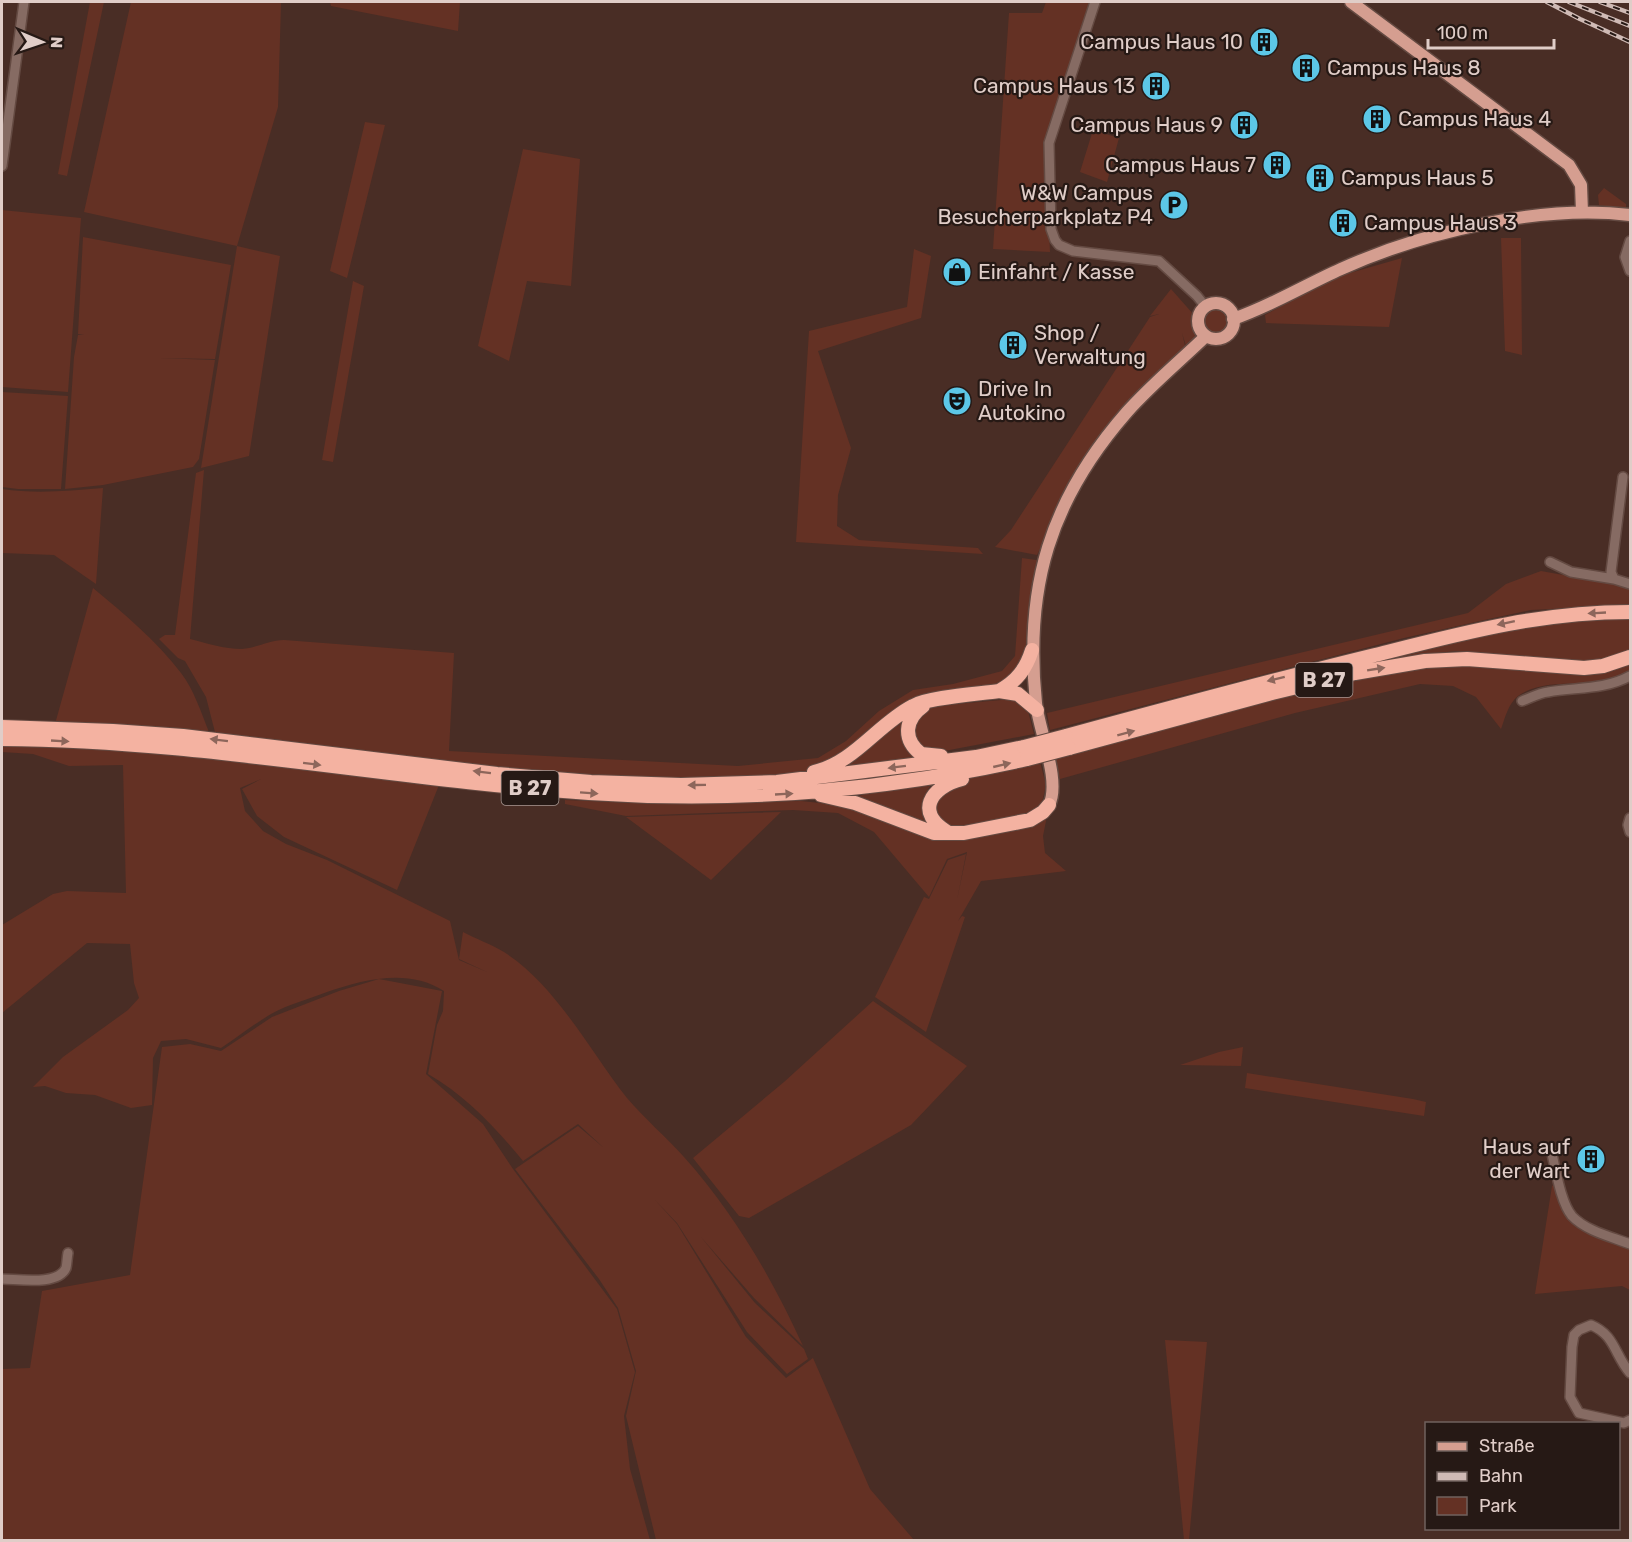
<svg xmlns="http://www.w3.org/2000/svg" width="1632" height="1542" viewBox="0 0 1632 1542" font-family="Rubik,sans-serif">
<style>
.green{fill:#643124}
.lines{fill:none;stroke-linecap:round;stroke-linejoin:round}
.minor-casing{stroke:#644a42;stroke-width:12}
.major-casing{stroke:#644a42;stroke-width:15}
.highway-casing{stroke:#644a42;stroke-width:16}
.minor{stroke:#866b63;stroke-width:9}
.major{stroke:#d59e90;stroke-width:12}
.highway{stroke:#f4b2a1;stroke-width:14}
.rail-casing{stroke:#cfbab5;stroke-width:4.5}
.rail{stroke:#261915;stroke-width:2;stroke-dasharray:7;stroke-linecap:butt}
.highway-bridge-casing{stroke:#644a42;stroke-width:16;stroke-linecap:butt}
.highway-bridge{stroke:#f4b2a1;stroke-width:14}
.oneway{fill:#8d665b}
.labels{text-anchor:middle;stroke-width:4.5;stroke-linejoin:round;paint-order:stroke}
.shield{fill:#261915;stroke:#a89792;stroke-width:1.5}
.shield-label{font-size:20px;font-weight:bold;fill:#e0cdc8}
.poi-label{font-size:21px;fill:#e0cdc8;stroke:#261915;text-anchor:start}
</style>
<rect width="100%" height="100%" fill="#492d25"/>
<path class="green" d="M90,2H104L67,176L58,174Z
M131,2H309L281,3L278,107L237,246L280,256L249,456L201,468L237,246L84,212Z
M330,2H460L458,31L331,6Z
M1046,2H1089L1045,143L1050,252L993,249L1009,13H1042Z
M365,122L385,125L347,278L330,271Z
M1093,130L1119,138L1107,182L1080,172Z
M523,149L580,159L571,286L527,281L509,361L478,346Z
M1604,188L1626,204V209L1599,205L1598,195Z
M2,210L81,218L68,392L2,387Z
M83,237L231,265L215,359L159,358L215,360L199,459L193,467L103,485L65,489L74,357L78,335H84L78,334Z
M1501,238H1521L1522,355L1505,351Z
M914,249L931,256L921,318L818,351L851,448L838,495L837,526L859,540L978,548L983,554L796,542L809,331L907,307Z
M1402,258L1389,327L1266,323L1265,315L1336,277Z
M353,281L364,286L333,462L322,460Z
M1171,289L1194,315L1198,339L1187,349L1182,333L1186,350L1086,456L1037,555L995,547L1011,530L1150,317L1159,314L1150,316Z
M1203 322a12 12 0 1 1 24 0a12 12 0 1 1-24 0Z
M2,392L68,396L61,489H18L2,487Z
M204,470L190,639C206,643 224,649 242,649C257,648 269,640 284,640L454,653L449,751L738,766L818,758L846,741L879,711L913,690L953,684L1002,671L1015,656L1022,558L1043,561L1032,650L1008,686L929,701L846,758L800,775L681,785L217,740L206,697L185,661L178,658L159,639L165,635H175L196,473Z
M103,488L96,584L54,555L2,553V489C35,494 69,491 103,488Z
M1541,571L1630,587V605L1531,610L1489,619L1404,638L1050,730L1047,713L1468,613L1506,584Z
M93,588C124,614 156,640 181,673C194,690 201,712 209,732L55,724Z
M1630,619V650L1615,658L1582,661L1455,651L1367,662L1477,636L1565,620Z
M1630,662V671C1598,694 1550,673 1518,696C1508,704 1505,718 1501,729L1476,697L1453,686L1420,684L1295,713L1060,779L1054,757L1325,684L1419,666Z
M1012,699L1028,711L1034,734L939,752L917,745L911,730L918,715L934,706Z
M903,718C900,735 900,743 914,756L898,763L829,772Z
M2,740L301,762L394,781L439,785L397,890L284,837L257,816L242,789L261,779L240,788L245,811L263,831L286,844L327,860L450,921L459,960L487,972L459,959L463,932C476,939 491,944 504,952C556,985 589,1050 627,1098C645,1119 666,1137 684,1157C734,1213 772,1278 803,1346L754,1298L701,1237L755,1303L804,1349L808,1359L787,1374L747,1332L677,1223L654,1199L677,1224L746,1337L786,1378L813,1358L870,1489L914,1540H656L626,1416L636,1371L618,1308L599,1279L515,1169L578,1126L604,1148L578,1124L523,1161C495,1127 466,1096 428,1074L437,1025L443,1011L444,991C409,968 364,979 327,992C309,999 289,1004 271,1014C254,1024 238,1037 221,1048L186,1039L161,1041L153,1058L152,1105L131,1108L95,1095L66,1093L45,1086L33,1087L63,1057L128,1010L139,998L134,983L130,944L87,943L2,1013V925L53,894L67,891L126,893L123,765L69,766L33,754L2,752Z
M1040,762L1046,785L1041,807L1024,816L951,827L937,820L935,800L947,786L977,776Z
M933,782C922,797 920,809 926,827L855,798L870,791Z
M565,800L657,804L801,801L839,805L862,810L923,835L1047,816L1043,836L1045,853L1066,871L981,881L958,921L962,916L965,917L926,1032L875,997L924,897L929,899L948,860L966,854L957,900L967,852L947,859L929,897L874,832L838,813L793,810L626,816L565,804Z
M781,812L711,880L626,817Z
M379,979L442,991L426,1074L483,1124L513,1169L617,1309L635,1372L624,1416L630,1469L650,1540H2V1369L30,1368L42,1291L130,1275L162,1047L190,1044L221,1051L272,1017L339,991Z
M873,1001L967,1066L911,1125L749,1218L739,1216L693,1158L784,1082Z
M1243,1047L1241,1066L1180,1065L1219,1052Z
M1247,1073L1413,1099L1426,1102L1424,1116L1245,1088Z
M1557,1182L1566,1213L1593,1234L1630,1248V1290L1622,1286L1535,1294L1552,1186Z
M1165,1340L1207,1342L1189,1540H1184Z"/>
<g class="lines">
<g class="minor-casing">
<path id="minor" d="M1095,2L1049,143L1051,229L1055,240L1059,245L1073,251L1159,261L1197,296L1205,306
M2,166L24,2
M1630,241L1625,257L1630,271
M1550,562L1571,572L1614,579L1630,584
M1614,579L1611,572L1623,477
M1522,701C1530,698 1539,693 1548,692C1577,687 1604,690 1630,676
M1630,818L1628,825L1630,832
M1552,1154C1556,1171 1561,1203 1572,1216C1586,1231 1612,1237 1630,1244
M2,1279C18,1279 58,1286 66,1268C67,1264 67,1258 68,1253
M1630,1373C1614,1354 1615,1335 1591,1325L1579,1330L1574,1335L1572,1347L1570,1397L1579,1413L1624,1423L1630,1420"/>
</g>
<g class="major-casing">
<path id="major" d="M1351,2L1569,165L1581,185L1582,212
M1198 321a18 18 0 1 1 36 0a18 18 0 1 1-36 0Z
M1233,319C1271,306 1305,285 1341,269C1423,232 1541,204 1630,215
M1049,805C1061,781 1039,731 1036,703C1024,587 1050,500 1127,412C1151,385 1180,361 1206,336"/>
</g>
<g class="highway-casing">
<path id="highway" d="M999,691L1018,694L1037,710
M923,706C905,719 902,739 921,754L941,756
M2,727L113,731L183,736L497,774L591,782L681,785L777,782L976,757L1024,747
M1066,736C1169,708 1272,680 1375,655C1462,633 1540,612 1630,612
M2,739C199,740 393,780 589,793C736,803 884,791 1027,759
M1069,748L1272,693L1355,673L1425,661L1467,659L1584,668L1603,666L1630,657
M814,772C854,763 878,724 913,706C929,697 978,694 999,691C1017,681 1026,669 1032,650
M821,795L855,803L934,833H964L1030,820L1043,812L1049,805
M949,833C914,813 930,787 962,779"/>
</g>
<use href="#minor" class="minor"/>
<use href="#major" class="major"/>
<use href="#highway" class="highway"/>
<g class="rail-casing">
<path id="rail" d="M1547,2L1580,19L1630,42
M1569,2L1630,26
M1600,2L1630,13"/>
</g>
<use href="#rail" class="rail"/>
<g class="highway-bridge-casing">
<path id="highway-bridge" d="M1024,747L1066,736
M1027,759L1069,748"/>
</g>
<use href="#highway-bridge" class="highway-bridge"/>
</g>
<defs><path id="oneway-solid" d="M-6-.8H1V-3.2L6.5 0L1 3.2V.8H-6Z" transform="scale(1.5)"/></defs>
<g class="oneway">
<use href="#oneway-solid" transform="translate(1597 613) rotate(177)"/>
<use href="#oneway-solid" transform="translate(1506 623) rotate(168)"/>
<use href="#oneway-solid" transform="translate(1376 669) rotate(-9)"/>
<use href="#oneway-solid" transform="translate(1276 679) rotate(166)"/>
<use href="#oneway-solid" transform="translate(1126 733) rotate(-15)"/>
<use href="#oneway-solid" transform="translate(219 740) rotate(-173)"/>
<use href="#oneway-solid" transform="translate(60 741) rotate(3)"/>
<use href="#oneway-solid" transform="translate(312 764) rotate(7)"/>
<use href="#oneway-solid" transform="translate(1002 765) rotate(-13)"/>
<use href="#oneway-solid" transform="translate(897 767) rotate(173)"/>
<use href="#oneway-solid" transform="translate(482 772) rotate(-173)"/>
<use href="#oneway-solid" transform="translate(697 785) rotate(179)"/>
<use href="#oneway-solid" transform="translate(589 793) rotate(4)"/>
<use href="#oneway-solid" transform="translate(784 794) rotate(-3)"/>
</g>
<defs>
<g id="building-disc" transform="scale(1.5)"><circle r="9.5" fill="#5cc7e7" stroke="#261915"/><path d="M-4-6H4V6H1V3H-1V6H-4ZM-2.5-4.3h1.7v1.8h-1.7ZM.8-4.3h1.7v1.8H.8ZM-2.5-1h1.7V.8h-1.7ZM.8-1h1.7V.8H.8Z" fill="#111"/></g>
<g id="parking-disc" transform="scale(1.5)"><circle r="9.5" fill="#5cc7e7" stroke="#261915"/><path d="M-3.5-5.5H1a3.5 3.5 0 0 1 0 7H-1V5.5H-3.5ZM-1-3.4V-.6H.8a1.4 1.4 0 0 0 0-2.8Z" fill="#111"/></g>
<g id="shop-disc" transform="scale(1.5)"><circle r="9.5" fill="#5cc7e7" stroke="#261915"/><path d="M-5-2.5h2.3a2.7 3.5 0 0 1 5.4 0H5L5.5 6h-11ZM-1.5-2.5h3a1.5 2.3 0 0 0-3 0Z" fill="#111"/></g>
<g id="theatre-disc" transform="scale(1.5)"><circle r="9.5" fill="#5cc7e7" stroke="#261915"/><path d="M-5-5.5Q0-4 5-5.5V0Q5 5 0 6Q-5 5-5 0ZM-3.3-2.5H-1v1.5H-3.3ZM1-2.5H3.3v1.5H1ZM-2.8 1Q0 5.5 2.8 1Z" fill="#111"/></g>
</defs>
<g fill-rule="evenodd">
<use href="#building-disc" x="1264" y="42"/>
<use href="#building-disc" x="1306" y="68"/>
<use href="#building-disc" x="1156" y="86"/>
<use href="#building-disc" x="1377" y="119"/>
<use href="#building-disc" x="1244" y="125"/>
<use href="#building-disc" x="1277" y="165"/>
<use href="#building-disc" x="1320" y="178"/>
<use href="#parking-disc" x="1174" y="205"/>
<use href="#building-disc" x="1343" y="223"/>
<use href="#shop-disc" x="957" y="272"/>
<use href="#building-disc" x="1013" y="345"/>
<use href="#theatre-disc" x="957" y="401"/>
<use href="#building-disc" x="1591" y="1159"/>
</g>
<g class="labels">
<g class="shield">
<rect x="1295.5" y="663" width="57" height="34" rx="4.5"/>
<rect x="501.5" y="771" width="57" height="34" rx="4.5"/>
</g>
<g class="shield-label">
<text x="1324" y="687">B 27</text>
<text x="530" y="795">B 27</text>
</g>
<g class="poi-label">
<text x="1243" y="49" text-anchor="end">Campus Haus 10</text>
<text x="1327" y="75">Campus Haus 8</text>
<text x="1135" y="93" text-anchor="end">Campus Haus 13</text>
<text x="1398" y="126">Campus Haus 4</text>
<text x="1223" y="132" text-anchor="end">Campus Haus 9</text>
<text x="1256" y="172" text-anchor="end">Campus Haus 7</text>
<text x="1341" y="185">Campus Haus 5</text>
<text x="1153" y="200" text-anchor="end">W&amp;W Campus<tspan x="1153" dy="24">Besucherparkplatz P4</tspan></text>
<text x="1364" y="230">Campus Haus 3</text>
<text x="978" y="279">Einfahrt / Kasse</text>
<text x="1034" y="340">Shop /<tspan x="1034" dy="24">Verwaltung</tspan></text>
<text x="978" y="396">Drive In<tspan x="978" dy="24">Autokino</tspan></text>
<text x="1570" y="1154" text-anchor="end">Haus auf<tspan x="1570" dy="24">der Wart</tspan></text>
</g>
</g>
<rect width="1632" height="1542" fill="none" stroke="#e0cdc8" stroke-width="6"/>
<rect x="1425" y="1422" width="195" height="108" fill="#261915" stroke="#70615d" stroke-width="1.5"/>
<rect x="1437" y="1442" width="30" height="9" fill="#d59e90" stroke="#70615d" stroke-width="1.5"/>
<text x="1479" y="1452" font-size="18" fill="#e0cdc8">Straße</text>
<rect x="1437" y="1472" width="30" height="9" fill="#cfbab5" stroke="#70615d" stroke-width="1.5"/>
<text x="1479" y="1482" font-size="18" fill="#e0cdc8">Bahn</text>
<rect x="1437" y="1497" width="30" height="18" fill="#643124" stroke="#70615d" stroke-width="1.5"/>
<text x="1479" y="1512" font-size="18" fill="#e0cdc8">Park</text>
<g transform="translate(42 42) rotate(92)" stroke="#261915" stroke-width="4.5" paint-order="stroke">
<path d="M0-4.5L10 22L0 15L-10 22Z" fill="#e0cdc8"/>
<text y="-9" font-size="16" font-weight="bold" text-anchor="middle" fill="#e0cdc8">N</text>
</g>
<path d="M1428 39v9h126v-9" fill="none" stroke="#e0cdc8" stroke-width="3"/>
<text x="1437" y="39" font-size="18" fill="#e0cdc8" stroke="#261915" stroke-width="4.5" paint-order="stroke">100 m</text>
</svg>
